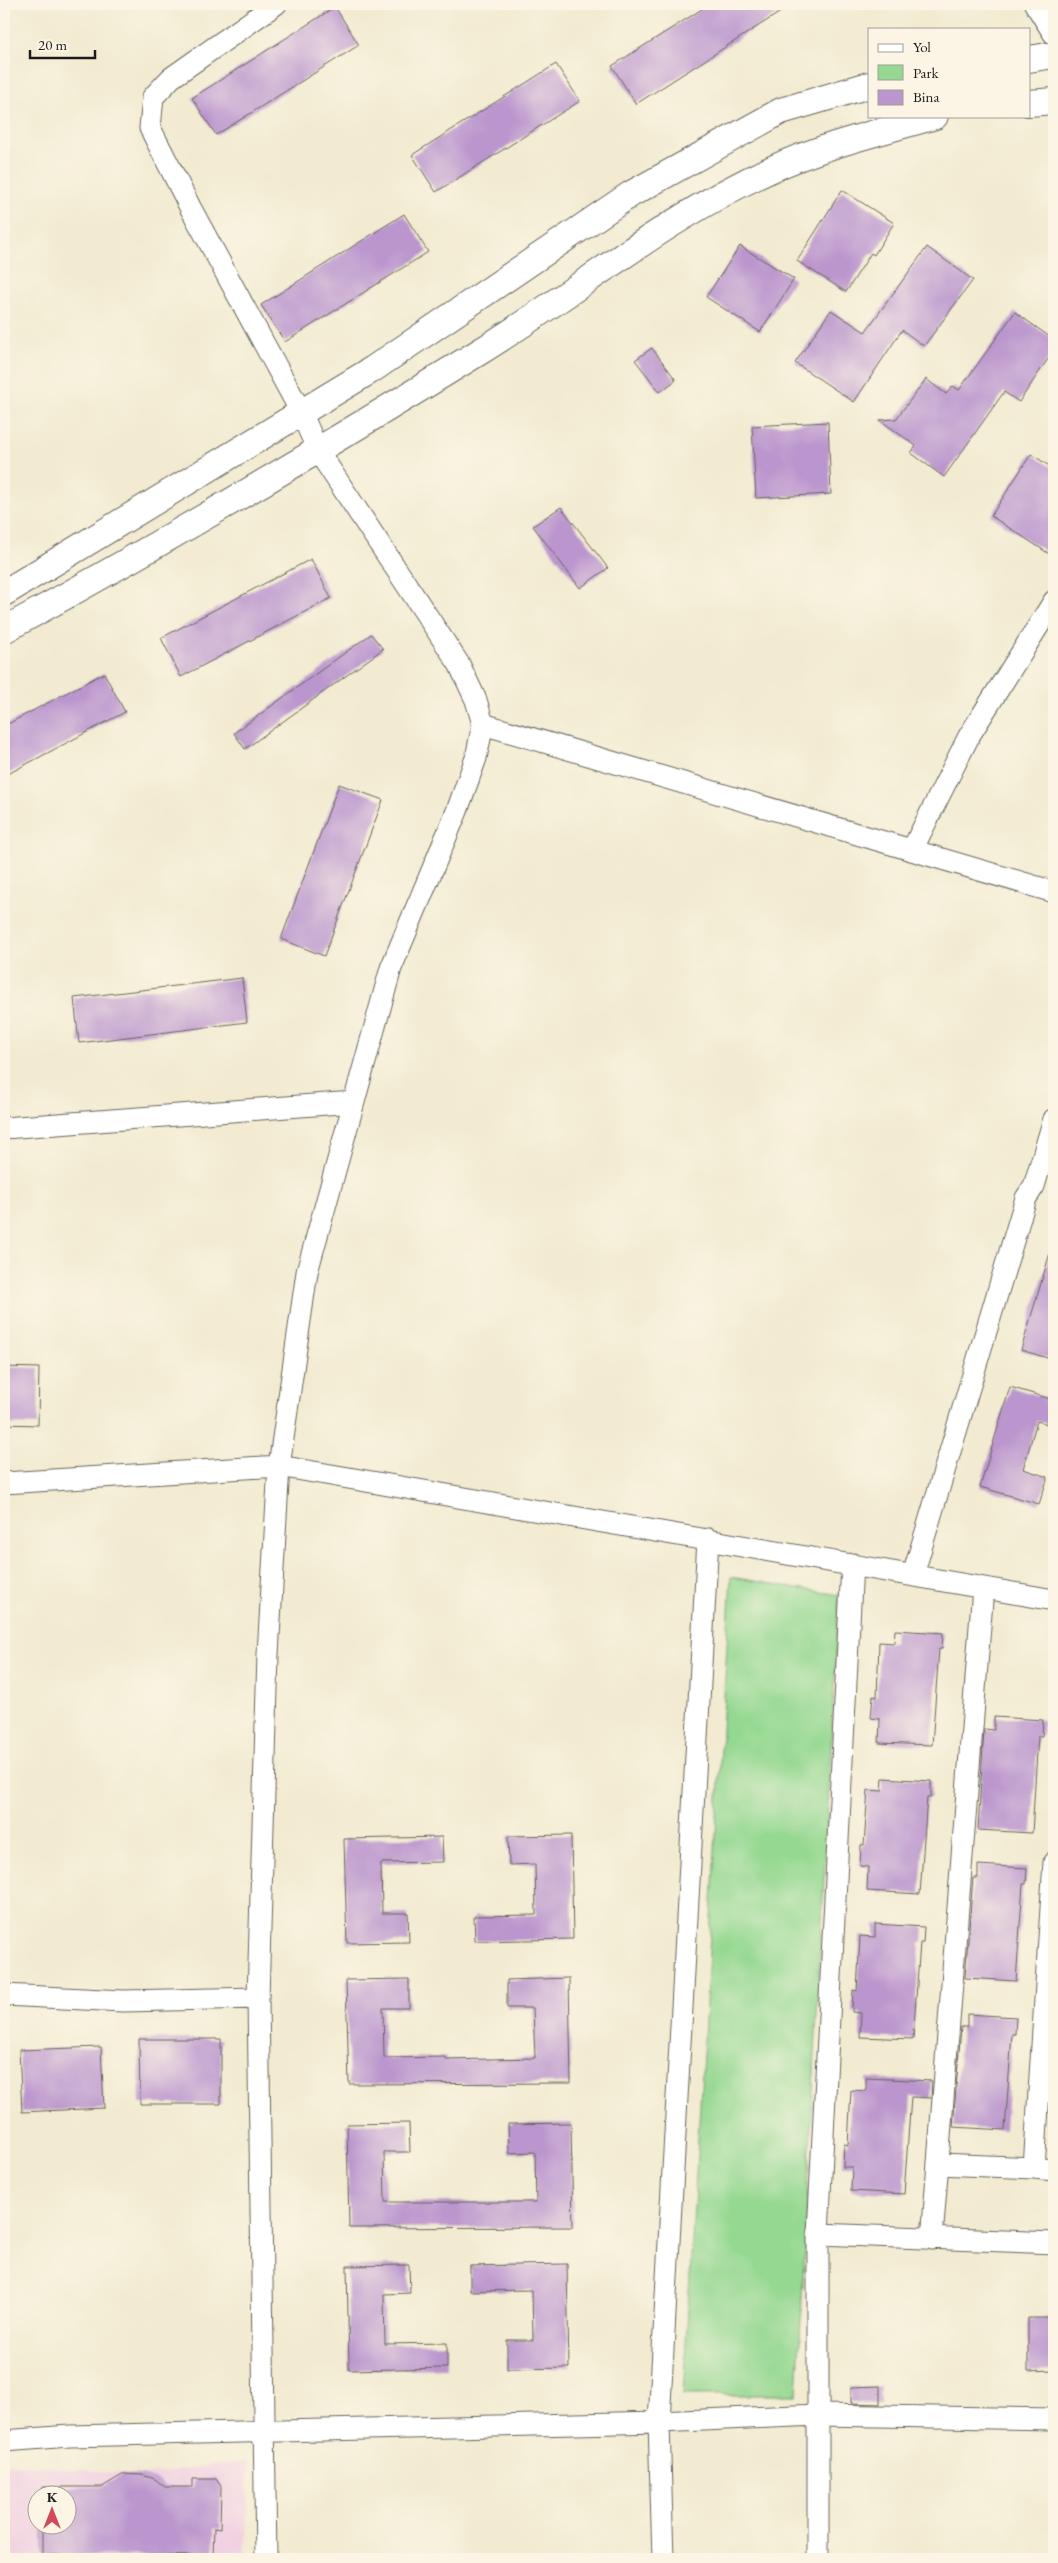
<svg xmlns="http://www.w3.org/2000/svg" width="1058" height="2563" viewBox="0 0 1058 2563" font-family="'EB Garamond',serif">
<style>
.built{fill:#f1d0e2;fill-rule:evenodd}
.green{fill:#94d891;stroke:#587a56}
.building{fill:#bb96ce}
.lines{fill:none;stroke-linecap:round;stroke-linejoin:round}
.minor-casing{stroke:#67645b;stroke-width:23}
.tertiary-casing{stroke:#67645b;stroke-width:28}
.minor{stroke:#fff;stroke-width:21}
.tertiary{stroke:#fff;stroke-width:26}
</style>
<rect width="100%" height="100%" fill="#fcf5e5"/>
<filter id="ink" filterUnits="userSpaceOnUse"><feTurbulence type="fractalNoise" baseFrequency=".02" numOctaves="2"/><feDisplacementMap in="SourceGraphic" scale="10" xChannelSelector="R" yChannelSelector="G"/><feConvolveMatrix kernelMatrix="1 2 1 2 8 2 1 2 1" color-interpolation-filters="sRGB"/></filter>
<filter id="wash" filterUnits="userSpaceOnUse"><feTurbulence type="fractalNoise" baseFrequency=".0096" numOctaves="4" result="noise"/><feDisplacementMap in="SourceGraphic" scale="20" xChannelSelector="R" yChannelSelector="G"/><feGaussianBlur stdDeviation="1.12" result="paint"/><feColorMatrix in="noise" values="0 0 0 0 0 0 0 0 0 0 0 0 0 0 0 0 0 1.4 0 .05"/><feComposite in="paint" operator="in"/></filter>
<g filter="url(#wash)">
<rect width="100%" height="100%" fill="#f2ebd1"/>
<path class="built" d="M248,2460L246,2559H4V2463L142,2475ZM38,2496H68V2526H38Z"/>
<path class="green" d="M731,1577L839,1595L797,2395H683Z"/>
<g id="blocks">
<path class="building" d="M710,4H793L636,104L612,66Z
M335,7L359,45L216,135L192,98Z
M556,64L580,101L436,192L412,155Z
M842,190L894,223L874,255L871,253L846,292L797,261Z
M404,214L428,252L285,342L261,305Z
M740,246L794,279L760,332L706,297Z
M927,247L973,280L924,346L902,330L854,402L795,363L831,310L865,332Z
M1015,312L1054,340V350L1019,402L1004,392L944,477L911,453L916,446L880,420L896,419L926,379L946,394L953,386L959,390Z
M652,348L676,380L660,392L635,360Z
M828,422L831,494L756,498L752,426Z
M1031,454L1054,469V557L991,516Z
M561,507L608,568L580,588L533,526Z
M311,559L331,598L181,677L161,638Z
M371,634L383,649L245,749L234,733Z
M104,673L125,712L4,776V726Z
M339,784L383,800L324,956L281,939Z
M242,978L247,1022L79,1043L74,998Z
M1050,1253L1054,1254V1360L1021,1350Z
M4,1367L39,1368L38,1425L4,1424Z
M1010,1387L1054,1400V1426L1037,1421L1023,1469L1048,1477L1039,1504L980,1487Z
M895,1630L943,1633L942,1649H939L932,1745L879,1743L880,1719L871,1718L873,1696L877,1697L879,1642L894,1643Z
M994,1717L1043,1720L1042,1736H1038L1032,1833L978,1830L984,1729L994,1730Z
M883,1778L931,1781V1797H927L920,1894L867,1891L868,1867L860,1866L861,1845H864L868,1790L882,1791Z
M571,1835L573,1939L475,1941L474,1916L536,1915L535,1864L509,1865L508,1836Z
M442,1837L443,1862L381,1863L382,1913H408L409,1942L347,1943L344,1839Z
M978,1865L1027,1868L1026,1884H1023L1016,1981L965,1978L973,1878H978Z
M875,1924L924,1927L923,1943H920L913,2039L860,2037L861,2013L852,2012L853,1990L857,1991L860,1936L875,1937Z
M569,1978L571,2083L349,2084L346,1980L409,1979V2008H383L384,2058L446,2057V2060L535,2058L533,2008H507V1980Z
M967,2014L1016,2017L1015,2034H1012L1005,2130L953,2127L961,2027H967Z
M139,2039H221V2104H140Z
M101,2047L104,2108L22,2112L19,2050Z
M866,2078L932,2081L931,2098L911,2097L904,2194L851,2191L852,2167H843L844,2144L848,2145L851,2090L866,2091Z
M409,2123L410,2152H384L385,2202H536L535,2152L509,2153L508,2124L571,2123L573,2227L349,2228L347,2124Z
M567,2264L569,2368L507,2369V2340H533L532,2290L470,2291V2266Z
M409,2265L410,2293L384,2294L385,2344L447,2343V2368L349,2370L347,2266Z
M1028,2318H1054V2370L1028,2371Z
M880,2386V2404L851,2403V2387Z
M124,2474L142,2475L155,2479L165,2487H193V2479H216L221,2486L220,2529L214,2528L213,2556L42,2555V2526H68V2496H42L43,2487H102Z"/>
</g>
</g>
<g filter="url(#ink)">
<use href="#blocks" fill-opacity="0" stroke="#67645b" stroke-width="1"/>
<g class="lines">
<g class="minor-casing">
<path id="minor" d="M1035,4L1054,34
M483,724L1054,892
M912,850L969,736L1054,601
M4,1128L354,1102
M4,1483L279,1466L1054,1600
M913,1575L1026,1198L1034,1186L1054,1119
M4,1995L123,2001L258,1998
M938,2164L1034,2168L1054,1862
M1034,2168L1054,2170
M818,2234L1054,2243
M932,2239L983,1588
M4,2441L70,2436L659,2422L818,2415L1054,2419
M266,2559L258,1998L268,1654L279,1466L307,1272L391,968L457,811L476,758L483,724L476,700L459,664L318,451L301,412L190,207L150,128L153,97L171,78L276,4
M663,2559L659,2422L708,1539
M818,2559V2234L852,1564"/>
</g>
<g class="tertiary-casing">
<path id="tertiary" d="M1029,59L1054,55
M1029,103L1054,101
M4,593L373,369L631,194L781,111L869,85
M4,630C165,542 324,448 481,351C578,291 668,216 772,169C824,145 880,132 935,116"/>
</g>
<use href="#minor" class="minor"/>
<use href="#tertiary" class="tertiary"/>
</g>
</g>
<rect width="1058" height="2563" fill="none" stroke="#fcf5e5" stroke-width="20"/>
<rect x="868" y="28" width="162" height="90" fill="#fcf5e5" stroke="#a29e95"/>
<rect x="878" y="44" width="25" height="8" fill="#ffffff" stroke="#a29e95"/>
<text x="913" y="52" font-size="15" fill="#1c1c1c">Yol</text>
<rect x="878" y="65" width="25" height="15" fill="#94d891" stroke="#a29e95"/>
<text x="913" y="78" font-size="15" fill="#1c1c1c">Park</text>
<rect x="878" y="90" width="25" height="15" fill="#bb96ce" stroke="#a29e95"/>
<text x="913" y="102" font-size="15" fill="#1c1c1c">Bina</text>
<g transform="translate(52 2510)"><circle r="24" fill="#fcf5e5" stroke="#a29e95"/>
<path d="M0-4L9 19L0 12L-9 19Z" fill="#d1495b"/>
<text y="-8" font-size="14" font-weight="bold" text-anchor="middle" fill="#1c1c1c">K</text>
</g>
<path d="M30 50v8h65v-8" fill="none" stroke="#1c1c1c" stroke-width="2.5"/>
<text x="38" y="50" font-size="15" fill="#1c1c1c" stroke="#fcf5e5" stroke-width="4" paint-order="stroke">20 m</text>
</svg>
